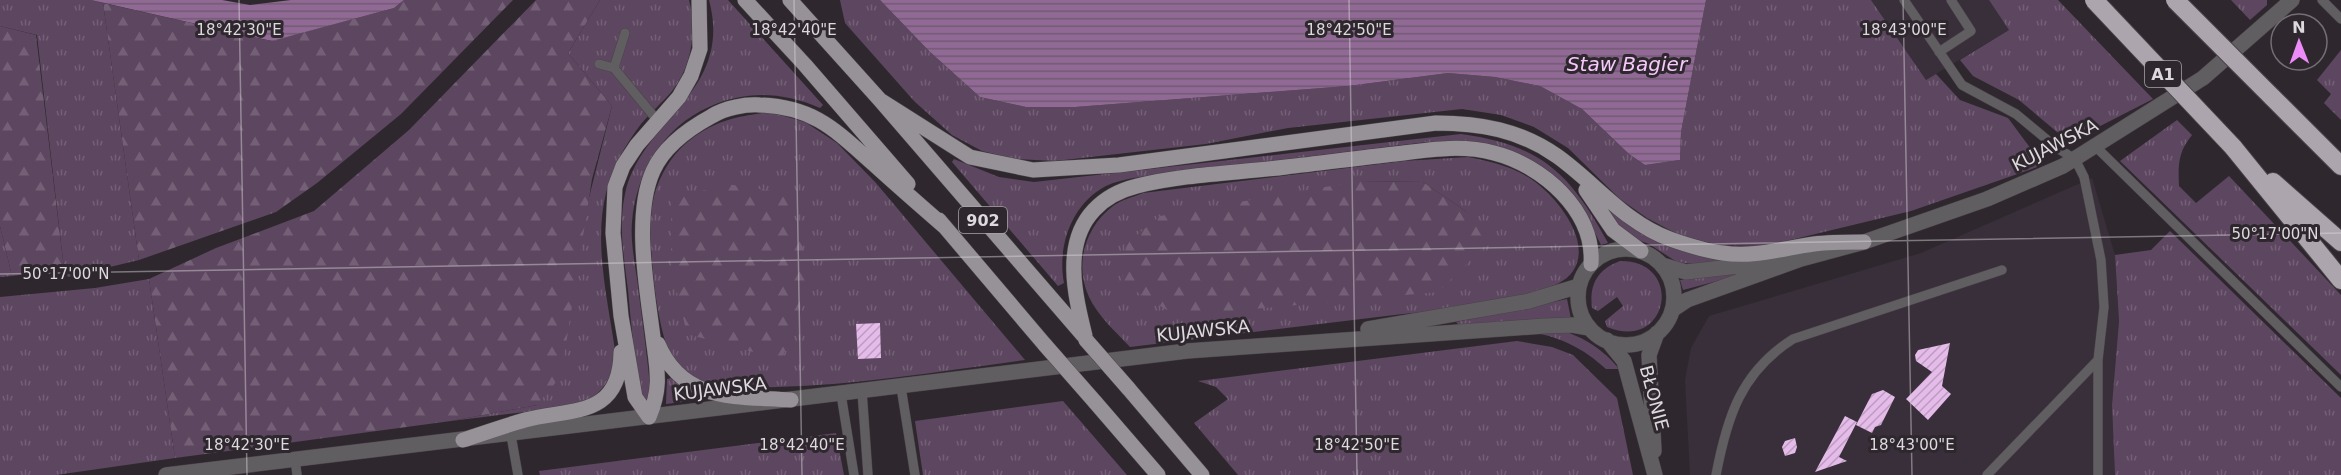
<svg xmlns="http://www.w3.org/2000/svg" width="2341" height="475" viewBox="0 0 2341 475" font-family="'DejaVu Sans',sans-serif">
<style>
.built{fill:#392f3a}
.grass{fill:url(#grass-tufts);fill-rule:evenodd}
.forest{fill:url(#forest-firs)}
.water{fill:url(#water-rules)}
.building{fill:url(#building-hatch)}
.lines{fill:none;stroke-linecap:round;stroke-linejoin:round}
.service-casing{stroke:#4a444a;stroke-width:10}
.tertiary-casing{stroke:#4a444a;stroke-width:16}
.primary-casing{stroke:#4a444a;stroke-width:16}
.motorway-casing{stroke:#4a444a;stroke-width:20}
.service{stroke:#615e61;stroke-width:9}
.tertiary{stroke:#615e61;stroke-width:15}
.primary{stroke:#979198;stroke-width:15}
.motorway{stroke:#aca5ad;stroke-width:18}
.primary-bridge-casing{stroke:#4a444a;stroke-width:16;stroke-linecap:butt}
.motorway-bridge-casing{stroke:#4a444a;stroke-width:20;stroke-linecap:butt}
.primary-bridge{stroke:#979198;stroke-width:15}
.motorway-bridge{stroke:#aca5ad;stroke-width:18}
.ticks{fill:none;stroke:#ddd9dd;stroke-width:1.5;stroke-opacity:0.45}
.labels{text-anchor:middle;stroke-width:6;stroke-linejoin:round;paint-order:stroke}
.shield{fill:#2e282e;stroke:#a8a4a8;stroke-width:1.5}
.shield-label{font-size:16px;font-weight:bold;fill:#ddd9dd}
.street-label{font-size:18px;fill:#ddd9dd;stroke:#2e282e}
.water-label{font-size:20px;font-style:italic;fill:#f7c8fc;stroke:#2e282e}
.ticks-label{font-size:15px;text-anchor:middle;fill:#ddd9dd;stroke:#2e282e;stroke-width:6;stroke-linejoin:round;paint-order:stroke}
</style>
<defs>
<pattern id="grass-tufts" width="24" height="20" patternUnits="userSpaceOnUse" patternTransform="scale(1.5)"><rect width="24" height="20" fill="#5d4660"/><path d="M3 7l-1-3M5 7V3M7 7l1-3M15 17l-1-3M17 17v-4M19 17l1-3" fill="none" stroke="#746076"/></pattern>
<pattern id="forest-firs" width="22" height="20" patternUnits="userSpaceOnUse" patternTransform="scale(1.5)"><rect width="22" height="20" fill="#5d4660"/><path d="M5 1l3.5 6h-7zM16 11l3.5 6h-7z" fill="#746076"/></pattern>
<pattern id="water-rules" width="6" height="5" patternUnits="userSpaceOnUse" patternTransform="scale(1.5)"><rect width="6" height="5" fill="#906a94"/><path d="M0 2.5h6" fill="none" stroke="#715a73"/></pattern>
<pattern id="building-hatch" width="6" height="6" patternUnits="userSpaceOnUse" patternTransform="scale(1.5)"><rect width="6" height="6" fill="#e5bbe9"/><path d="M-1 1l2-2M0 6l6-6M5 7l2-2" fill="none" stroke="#bc9cbf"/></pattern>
</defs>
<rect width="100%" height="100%" fill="#2e282e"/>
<path class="built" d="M1871,0H1989L2009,30L1926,80Z
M2092,178L2115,255L2119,321L2112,405L2115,475H1690L1685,380L1691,348L1709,316L1921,253Z"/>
<path class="grass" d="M0,0H91L103,3L139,260L68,277L64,269L37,35L0,26Z
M600,0H689C697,30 692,66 672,91C662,103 650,113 641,124C625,145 612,168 606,193C593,245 609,305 616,357C612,379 602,392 583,405L451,421L537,405L612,106L568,53Z
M709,0H728L823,105L820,108C783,92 746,90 709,107C663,127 636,173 632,222C630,246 637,272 639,295C643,325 647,356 650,386L647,408L639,395C635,360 631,325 628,290C624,258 618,226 625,194C641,119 734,93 709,0Z
M840,0H880L929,51L980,97L1026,107H1075L1348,86L1448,73L1495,77L1540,86L1582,109L1629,154L1645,165L1680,160L1681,132L1706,0H1871L1926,80L1936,74L1960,100L2008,118L2043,165L1911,211L1765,246L1718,245L1679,235L1647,218L1620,199L1568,148L1534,127L1501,115L1462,109L1288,128L1206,144L1055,161L1014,159L982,151L952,135L914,101L845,23Z
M1989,0H2058L2153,99L2069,142L2019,100L1973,76L1960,60L2009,30Z
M2231,0H2267V5L2250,20Z
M2341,50V120L2324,103L2331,94L2317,80Z
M770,112L805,122L837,143L876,183L1025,360C942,371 859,385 776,387C753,388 726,390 704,382C693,378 681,371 674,361C656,335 646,233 653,201C656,184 667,162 680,149C708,122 733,117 770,112Z
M2177,120L2192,135C2178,152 2178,165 2179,186L2196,203L2229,176L2341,295V375L2120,161Z
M1461,134C1541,145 1570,173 1608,243L1601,245C1563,164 1513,139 1427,142L1133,178C1124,180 1114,182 1106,186C1071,204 1057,247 1064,283L1058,286L952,162L954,159L999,177L1034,182Z
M1468,157C1489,161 1510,166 1528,177C1553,192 1594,240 1573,271C1566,282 1551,287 1538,291C1493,306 1434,310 1386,316C1301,326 1215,337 1130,347C1115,331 1098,316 1089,297C1074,265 1085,227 1113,206C1121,200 1133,197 1143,193L1404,161ZM1359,181L1423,182L1467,212Z
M1605,205L1726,261L1700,265L1677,262L1649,244L1622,234Z
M0,226L12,276L0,277Z
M2170,231L2341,398V475H2115L2112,405L2119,321L2115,255L2151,250Z
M1620,261C1685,260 1669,353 1607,327L1605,321L1623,306L1617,297L1598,311L1592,308C1589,284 1598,269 1620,261Z
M1743,271L1744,274L1683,290L1680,280Z
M149,279L175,458L56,475H0V297L95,288Z
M1567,299L1571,319L1459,325L1456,322Z
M1562,331C1583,336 1606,352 1619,369H1606C1583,348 1562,338 1532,332Z
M1517,341L1552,347L1573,355L1617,398L1633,475H1238L1194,423L1228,399L1216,387L1198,381Z
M671,378L699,400L666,404L667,379Z
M1063,401L1127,475H923L915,421Z
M836,433L844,475H540L539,471Z"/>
<path class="forest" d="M404,0H513L401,114L317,183L276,212L139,260L103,3L271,41L394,8Z
M536,0H600L568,53L612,106L592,179L561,376L537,405L451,421L175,458L149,279L216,248L314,211L409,130Z
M0,26L36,35L64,269L12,276L0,226Z
M1359,181L1423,182L1467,212L1490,241L1438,292L1177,316L1122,283L1126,244L1160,216Z
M727,184L784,193L811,270L782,360L687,334L671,266V199Z"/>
<path class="water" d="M91,0H222L250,5L291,0H404L394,8L272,41Z
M880,0H1706L1681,132L1680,160L1645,165L1629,154L1582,109L1540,86L1495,77L1448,73L1348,86L1075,107H1026L980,97L929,51Z"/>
<path class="building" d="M880,323L881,358L858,359L856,324Z
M1950,343L1942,386L1951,394L1928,420L1906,399L1932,372L1916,361L1915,355L1918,350Z
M1883,390L1895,397L1881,425L1875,427L1872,433L1856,425L1872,394Z
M1845,416L1857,422L1839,457L1847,461L1815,472Z
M1795,438L1797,447L1795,453L1785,456L1782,447L1785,441Z"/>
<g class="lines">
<g class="service-casing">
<path id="service" d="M1904,0L1962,85L2016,114L2057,148L2075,159L2084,177L2101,260L2104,307L2098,360V475
M2322,0L2341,19
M1939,52L1971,31L1951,0
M599,64L614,68L657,120
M614,68L625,33
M2096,147L2341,387
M901,387L915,475
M862,391L868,475
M841,394L854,475
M511,435L518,475
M295,459L297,475
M1716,475C1727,417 1741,372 1793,339L2002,270
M1987,475L2098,360"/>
</g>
<g class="tertiary-casing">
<path id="tertiary" d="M1578 297a48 48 0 1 1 96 0a48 48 0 1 1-96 0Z
M1662,265L1686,272L1783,261
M1672,310L1687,300L1801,259L1864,242L1987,199L2063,166L2203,78L2292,0
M1368,329L1529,301L1579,286
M1607,340L1624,361L1655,475
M1654,451L1649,355L1657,333
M166,475L1187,351L1544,326L1572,325L1589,328"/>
</g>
<g class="primary-casing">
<path id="primary" d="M745,0L805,65L908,184
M790,0L880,100L1083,335
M880,100L970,157L1033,170L1119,165L1436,123C1480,123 1520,130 1557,156C1595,183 1625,223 1670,239C1687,245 1706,251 1723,253C1753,258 1784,248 1814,244C1830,242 1847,242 1864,242
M1586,190L1613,230L1641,251
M939,220L1045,345
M1086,340C1076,299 1061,245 1094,210C1106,197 1121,190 1137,186C1185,174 1237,173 1286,167C1322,163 1358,158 1395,154C1427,150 1461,144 1494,153C1542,165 1595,211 1591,264
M658,344C683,403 736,396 791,400
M1128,388L1202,475
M1095,402L1158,475
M649,417C662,386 657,370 653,337C647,289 633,216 653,171C664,146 690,128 712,116C725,108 745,104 760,105C816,107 837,132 877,167C899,187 922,207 945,227
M649,417L635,397L621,316L613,233L615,187L623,166L637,145L679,97L691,76L700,49L699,0
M463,440C484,433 504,426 525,420C570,408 620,419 621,352"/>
</g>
<g class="motorway-casing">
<path id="motorway" d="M2272,97L2341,166
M2233,147L2341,280
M2273,182L2341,242"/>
</g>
<use href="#service" class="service"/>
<use href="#tertiary" class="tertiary"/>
<use href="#primary" class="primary"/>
<use href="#motorway" class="motorway"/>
<g class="primary-bridge-casing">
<path id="primary-bridge" d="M1086,340L1128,388
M1045,345L1095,402"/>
</g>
<g class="motorway-bridge-casing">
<path id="motorway-bridge" d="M2094,0L2233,147
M2175,0L2272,97"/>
</g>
<use href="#primary-bridge" class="primary-bridge"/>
<use href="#motorway-bridge" class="motorway-bridge"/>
</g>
<path class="ticks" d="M239,0L247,475M794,0L802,475M1349,0L1357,475M1903,0L1912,475M0,274L2341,233"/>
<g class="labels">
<g class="shield">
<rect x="2145" y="61" width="36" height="26" rx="4.5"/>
<rect x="959" y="207" width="48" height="26" rx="4.5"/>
</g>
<g class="shield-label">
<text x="2163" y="80">A1</text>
<text x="983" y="226">902</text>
</g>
<g class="street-label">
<text transform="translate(2055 145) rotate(-27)" y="6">KUJAWSKA</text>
<text transform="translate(1203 331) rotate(-6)" y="6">KUJAWSKA</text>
<text transform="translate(720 389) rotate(-7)" y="6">KUJAWSKA</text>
<text transform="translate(1654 398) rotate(75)" y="6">BŁONIE</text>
</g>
<g class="water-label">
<text x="1627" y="71">Staw Bagier</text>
</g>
</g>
<g class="ticks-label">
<text x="239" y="35">18°42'30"E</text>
<text x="794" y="35">18°42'40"E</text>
<text x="1349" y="35">18°42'50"E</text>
<text x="1904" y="35">18°43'00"E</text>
<text x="2275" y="239">50°17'00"N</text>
<text x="66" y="279">50°17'00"N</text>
<text x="247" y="450">18°42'30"E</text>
<text x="802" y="450">18°42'40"E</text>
<text x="1357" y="450">18°42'50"E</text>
<text x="1912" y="450">18°43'00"E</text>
</g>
<g transform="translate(2299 42) rotate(359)"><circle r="28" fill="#2e282e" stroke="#746f74" stroke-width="1.5"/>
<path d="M0-4.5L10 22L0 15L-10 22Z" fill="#ed8cf9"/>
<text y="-9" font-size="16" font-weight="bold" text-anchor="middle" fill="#ddd9dd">N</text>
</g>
</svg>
